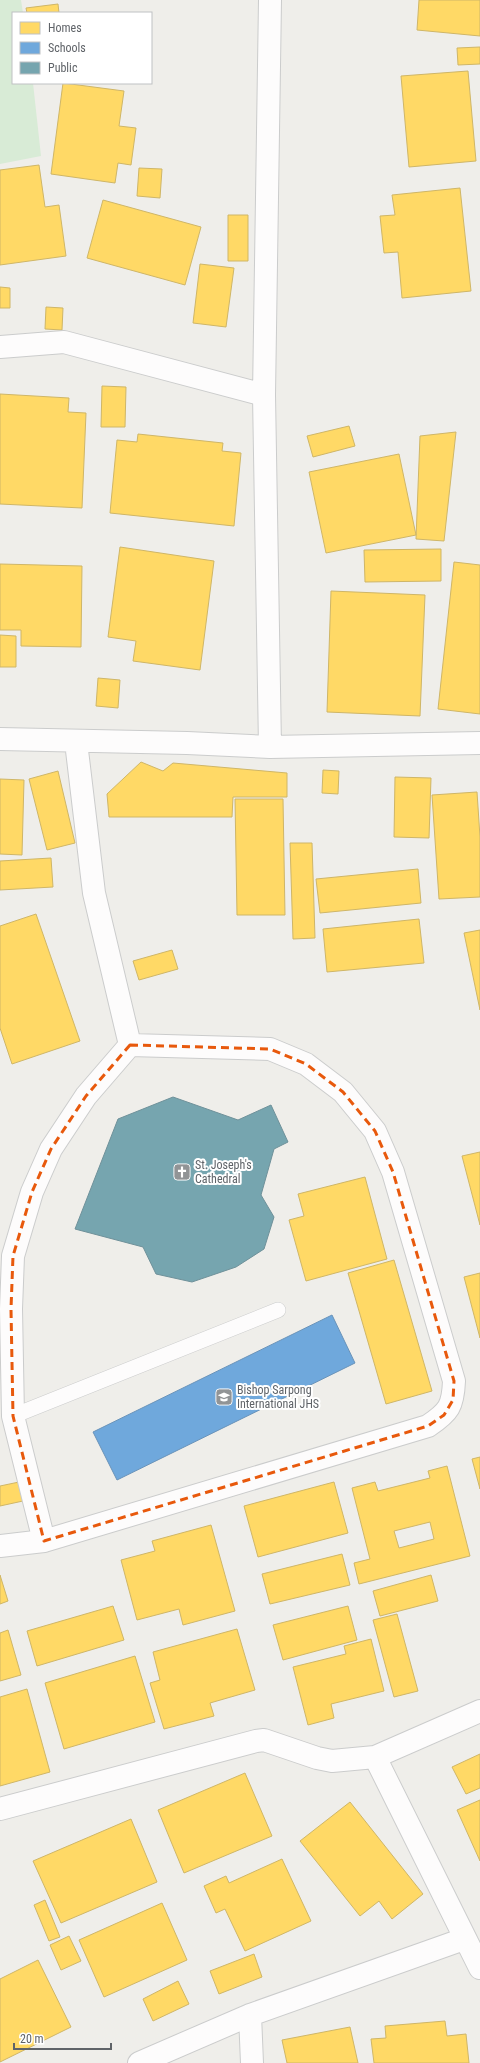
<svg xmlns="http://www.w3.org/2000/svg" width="480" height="2063" viewBox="0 0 480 2063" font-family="'Roboto Condensed',sans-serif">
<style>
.green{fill:#d8ebd6}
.homes{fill:#ffd966;stroke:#cfb667;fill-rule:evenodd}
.schools{fill:#6fa8dc;stroke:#6a93b9}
.public{fill:#76a5af;stroke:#6f919a}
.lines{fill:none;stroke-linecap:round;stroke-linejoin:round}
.service-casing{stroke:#cbcccc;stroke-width:16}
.minor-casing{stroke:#cbcccc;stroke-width:24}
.service{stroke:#fdfcfc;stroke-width:15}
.minor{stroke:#fdfcfc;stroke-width:22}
.marked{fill:none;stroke:#e8590c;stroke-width:3;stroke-dasharray:8 5;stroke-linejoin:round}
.labels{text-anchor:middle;stroke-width:4;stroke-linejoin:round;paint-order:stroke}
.poi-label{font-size:12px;fill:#5f6368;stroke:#fff;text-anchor:start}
</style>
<rect width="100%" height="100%" fill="#efeeea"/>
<path class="green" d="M0,0H21L23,13H13V83H33L41,156L0,164Z"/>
<path class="homes" d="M419,0H480V36L417,30Z
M58,4L59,13H27L26,8Z
M480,47V64L458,65L457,48Z
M468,71L476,161L409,167L401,76Z
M63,83L124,91L119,126L136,128L131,165L118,163L115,183L51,174Z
M39,165L45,207L59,205L66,256L0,265V170Z
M139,168L162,169L160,198L137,196Z
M460,188L471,291L402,298L398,252L384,253L380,216L395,215L392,195Z
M103,200L201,227L185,285L87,258Z
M228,215H248V261H228Z
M200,264L234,268L226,327L193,323Z
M0,287L10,288V308H0Z
M46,307L63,308L62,330L45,329Z
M102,386L126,387L125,427H101Z
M0,394L69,398L68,412L86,413L82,508L0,504Z
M349,426L355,446L313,457L307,436Z
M456,432L444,541L416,539L420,436Z
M138,434L223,443L222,451L241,453L234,526L110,513L117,440L137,442Z
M399,454L416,535L326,553L309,472Z
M120,547L214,561L200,670L133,661L136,641L108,637Z
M441,549V581L365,582L364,550Z
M454,562L480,565V714L438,709Z
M0,564L82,566L81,647L21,646V630H0Z
M331,591L425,595L420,716L327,712Z
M0,635L16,636V667H0Z
M98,678L120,680L118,708L96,706Z
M141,762L163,771L173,763L287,773V797H233L232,817H109L107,794Z
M323,770L339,771L338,794L322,793Z
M58,771L75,843L47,850L29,779Z
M395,777L431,778L429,838L394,837Z
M0,779L24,780L22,855L0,854Z
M477,792L480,837V897L439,899L432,795Z
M235,799H283L285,915H237Z
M290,843H312L315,938L293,939Z
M51,858L53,887L0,890V861Z
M418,869L421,903L320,913L316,879Z
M36,914L80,1041L12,1064L0,1028V926Z
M419,919L424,963L327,972L323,929Z
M480,930V1010L464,933Z
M172,950L178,969L139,980L133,961Z
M480,1152V1225L462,1156Z
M365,1177L387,1259L306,1281L289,1220L304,1216L298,1194Z
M394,1260L432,1391L386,1404L348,1273Z
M480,1273V1338L464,1277Z
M480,1457V1489L472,1459Z
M447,1466L470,1556L359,1584L354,1563L370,1559L352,1488L375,1482L378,1491L430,1478L428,1471ZM430,1522L434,1539L399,1548L394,1531Z
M19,1482L23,1501L0,1506V1486Z
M334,1482L348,1533L258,1557L244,1506Z
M211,1525L235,1611L183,1625L179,1609L137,1620L121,1560L155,1551L152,1541Z
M342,1554L350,1585L270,1604L262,1574Z
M0,1575L8,1601L0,1604Z
M431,1575L438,1601L380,1616L373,1591Z
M113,1606L124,1640L37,1666L27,1631Z
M348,1606L357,1640L283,1660L273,1625Z
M397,1614L418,1691L394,1697L373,1620Z
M237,1629L255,1690L210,1703L214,1716L164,1729L150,1683L160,1680L153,1652Z
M8,1630L21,1675L0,1681V1633Z
M371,1639L384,1691L331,1704L334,1718L308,1725L293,1667L346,1654L344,1646Z
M135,1656L155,1722L64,1749L45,1683Z
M27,1689L50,1772L0,1786V1697Z
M480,1754V1788L466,1794L452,1767Z
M245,1773L272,1836L184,1873L158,1810Z
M480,1800V1861L457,1810Z
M350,1802L423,1894L392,1919L379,1901L360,1916L300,1841Z
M131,1819L157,1882L61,1923L33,1861Z
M282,1859L311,1921L245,1951L225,1909L216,1913L204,1886L226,1876L229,1883Z
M45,1900L60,1937L49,1941L34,1905Z
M162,1903L187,1960L104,1997L79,1940Z
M69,1936L81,1961L61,1970L50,1945Z
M254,1954L262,1977L219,1994L210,1971Z
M38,1960L71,2027L0,2062V1979Z
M178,1981L189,2004L153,2021L143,1999Z
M445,2021L447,2036L466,2034L469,2063H374L371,2039L386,2038L385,2026Z
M350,2027L358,2063H287L282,2040Z"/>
<path class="schools" d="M332,1315L355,1363L117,1480L93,1432Z"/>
<path class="public" d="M173,1097L238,1120L271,1105L288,1142L274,1149L261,1195L274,1217L264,1249L236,1267L192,1282L156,1274L143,1247L75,1229L118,1119Z"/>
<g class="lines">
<g class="service-casing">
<path id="service" d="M13,1416L278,1310"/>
</g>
<g class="minor-casing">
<path id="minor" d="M270,0L264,395L270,747
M0,347L64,342L264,395
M0,739L187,743L270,747L480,743
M76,742L94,893L130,1045
M0,1546L44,1541L428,1426C449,1412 453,1406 454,1381L393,1172L375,1131L343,1092L306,1064L270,1049L130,1045L86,1096L51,1149L32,1192L13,1256L11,1309L13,1416L44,1541
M375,1757L480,1968
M0,1809L256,1741L264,1740L317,1758L332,1761L375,1757L480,1711
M250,2015L252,2063
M139,2063L250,2015L464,1939"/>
</g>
<use href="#service" class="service"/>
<use href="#minor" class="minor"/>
</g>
<path class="marked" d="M130,1045L270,1049L306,1064L343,1092L375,1131L393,1172L454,1381L453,1400L444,1415L428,1426L44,1541L13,1416L11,1309L13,1256L32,1192L51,1149L86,1096Z"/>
<defs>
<g id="church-square" transform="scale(0.9)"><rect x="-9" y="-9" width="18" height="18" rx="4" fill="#919496" stroke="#fff"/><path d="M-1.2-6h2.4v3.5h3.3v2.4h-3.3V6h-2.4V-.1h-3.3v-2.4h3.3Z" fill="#fff"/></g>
<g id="school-square" transform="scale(0.9)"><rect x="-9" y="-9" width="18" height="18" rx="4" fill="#919496" stroke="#fff"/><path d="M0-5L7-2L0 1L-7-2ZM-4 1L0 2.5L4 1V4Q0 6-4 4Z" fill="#fff"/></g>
</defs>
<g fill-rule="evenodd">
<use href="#church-square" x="182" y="1172"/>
<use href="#school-square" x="224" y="1397"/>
</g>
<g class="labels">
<g class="poi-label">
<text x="195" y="1169">St. Joseph's<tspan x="195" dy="14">Cathedral</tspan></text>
<text x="237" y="1394">Bishop Sarpong<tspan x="237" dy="14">International JHS</tspan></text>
</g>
</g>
<rect x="12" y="12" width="140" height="72" fill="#ffffff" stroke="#bfc1c3"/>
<rect x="20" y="22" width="20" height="12" fill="#ffd966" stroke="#bfc1c3"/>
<text x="48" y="32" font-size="12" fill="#5f6368">Homes</text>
<rect x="20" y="42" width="20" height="12" fill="#6fa8dc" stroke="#bfc1c3"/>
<text x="48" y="52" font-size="12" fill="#5f6368">Schools</text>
<rect x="20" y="62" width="20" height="12" fill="#76a5af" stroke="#bfc1c3"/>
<text x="48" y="72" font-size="12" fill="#5f6368">Public</text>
<path d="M14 2043v6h97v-6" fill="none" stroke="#5f6368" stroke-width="2"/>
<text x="20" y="2043" font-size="12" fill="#5f6368" stroke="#ffffff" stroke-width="3" paint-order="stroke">20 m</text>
</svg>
